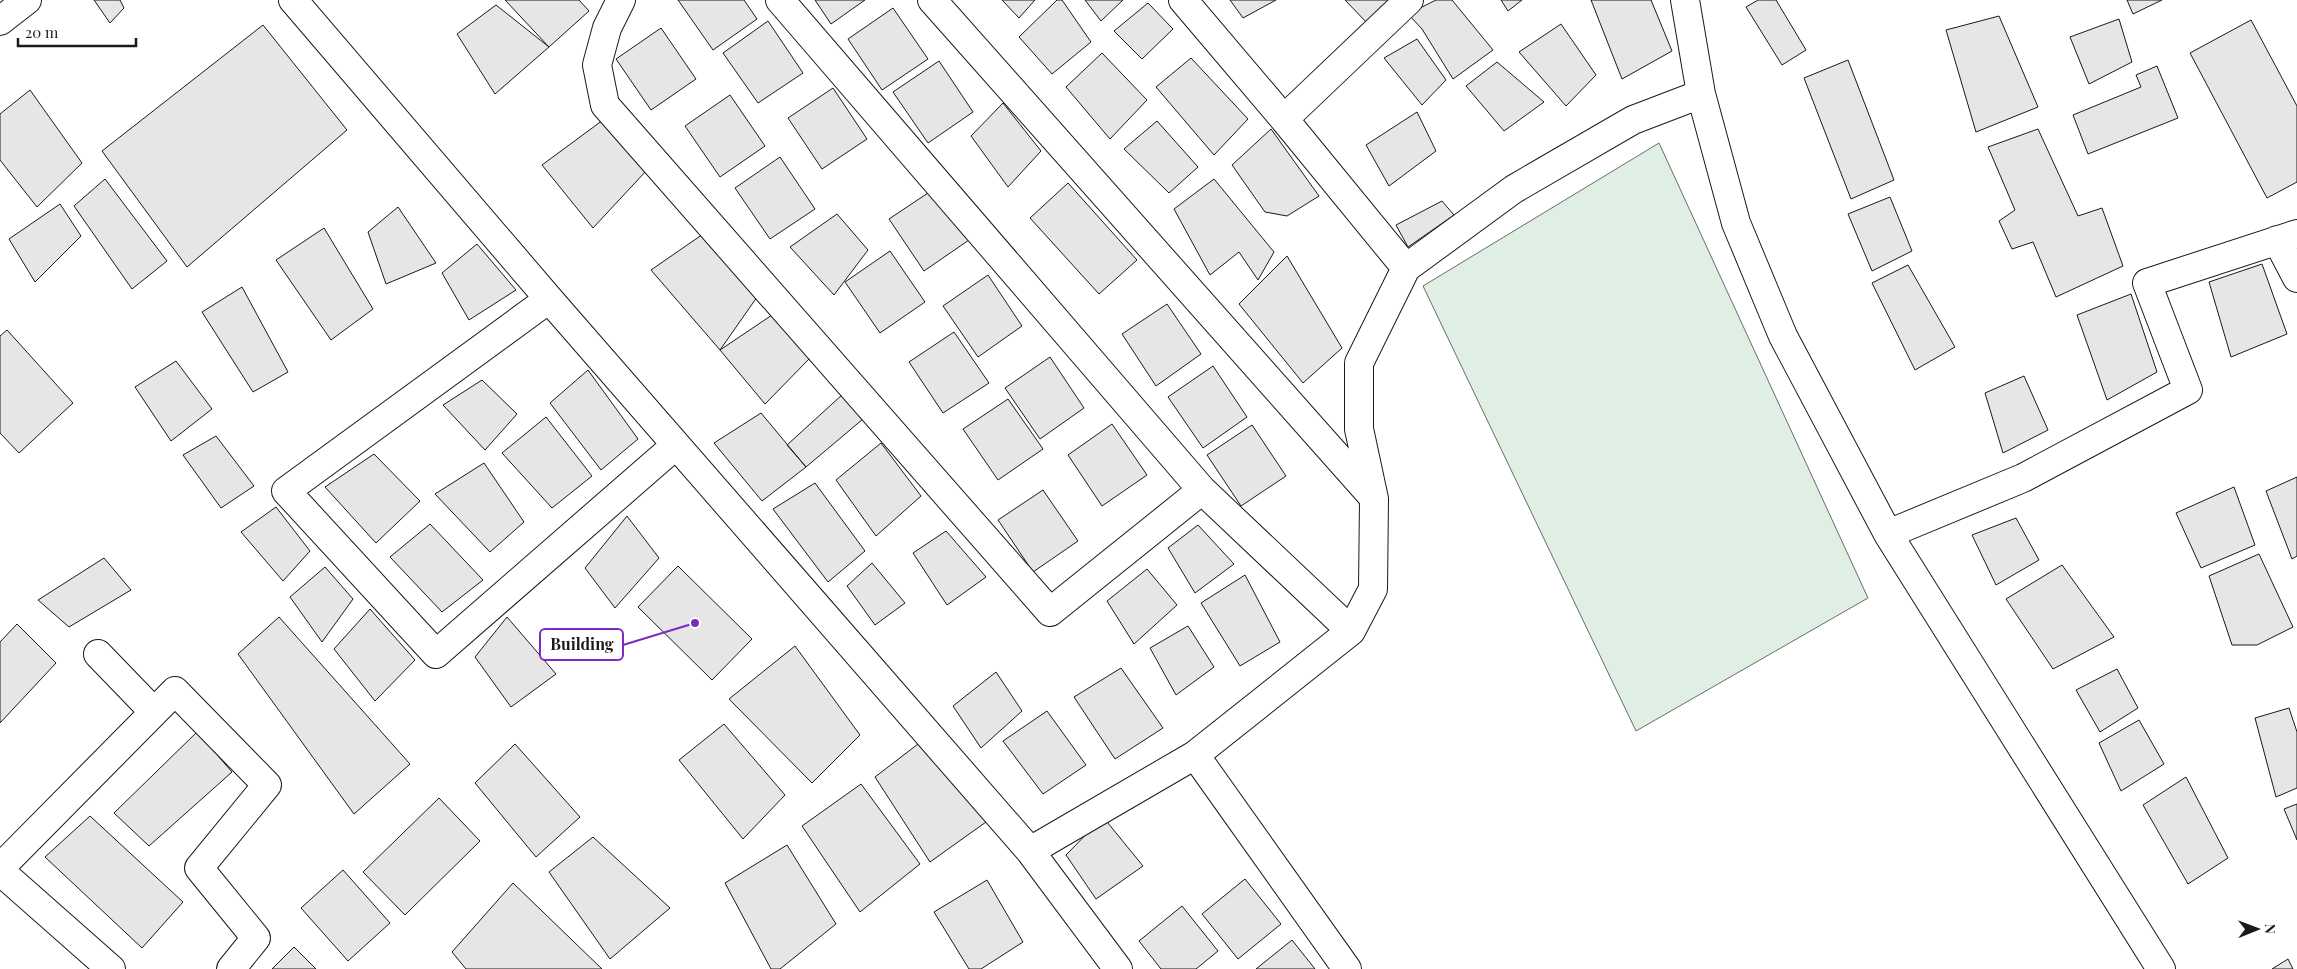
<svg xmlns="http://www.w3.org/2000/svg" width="2297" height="969" viewBox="0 0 2297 969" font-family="'Playfair Display',serif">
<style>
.green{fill:#e0efe3;stroke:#6a6a6a}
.building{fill:#e6e6e6;stroke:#1a1a1a}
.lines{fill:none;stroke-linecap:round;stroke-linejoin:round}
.street-casing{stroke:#1a1a1a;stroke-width:30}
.street{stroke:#fff;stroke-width:28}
.leader{fill:none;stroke:#7b2cbf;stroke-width:2}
.callout-dot{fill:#7b2cbf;stroke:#fff;stroke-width:2}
.callout{fill:#fff;stroke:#7b2cbf;stroke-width:2}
.callout-label{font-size:16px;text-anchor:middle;font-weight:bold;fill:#1a1a1a}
</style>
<rect width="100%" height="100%" fill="#fff"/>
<path class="green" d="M1659,143L1868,598L1636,731L1423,286Z"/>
<path class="building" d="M94,0H120L124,8L110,23Z
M505,0H579L589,11L549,47Z
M678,0H744L757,19L713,50Z
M815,0H865L831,24Z
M1002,0H1035L1019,18Z
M1057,0H1062L1091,42L1052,74L1019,37Z
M1085,0H1123L1101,21Z
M1230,0H1276L1243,18Z
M1345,0H1392L1369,25Z
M1436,0H1452L1493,50L1453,79L1422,29L1408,14Z
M1501,0H1522L1508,11Z
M1591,0H1651L1672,51L1622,79Z
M1758,0H1776L1806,50L1782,65L1746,7Z
M2127,0H2162L2133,14Z
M1148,3L1173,29L1142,59L1114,31Z
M496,5L549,47L495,94L457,34Z
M893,8L928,59L882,90L848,39Z
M1999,16L2038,107L1976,132L1946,30Z
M2119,19L2132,62L2089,84L2070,37Z
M2251,20L2297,106V182L2267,198L2190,53Z
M768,21L803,73L758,103L723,53Z
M1561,24L1596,75L1566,106L1519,52Z
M263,25L347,130L187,267L102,151Z
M661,28L696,79L651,110L616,59Z
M1417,39L1446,80L1422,105L1384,58Z
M1102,53L1147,100L1110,139L1066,87Z
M1191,58L1248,119L1214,155L1156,87Z
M1848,60L1894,180L1851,199L1804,78Z
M939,61L973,112L928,143L893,92Z
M1497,62L1544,102L1504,131L1466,86Z
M2157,66L2178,118L2088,154L2073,115L2141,87L2136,75Z
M833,88L867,139L822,169L788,118Z
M30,90L82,163L37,207L0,160V114Z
M730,95L765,146L720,177L685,126Z
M1003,103L1041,151L1008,187L971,136Z
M1417,112L1436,151L1389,186L1366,145Z
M603,120L646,171L593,228L542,165Z
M1157,121L1198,167L1169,193L1124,149Z
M1271,129L1319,196L1287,216L1265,212L1232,165Z
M2038,129L2078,216L2102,208L2123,266L2056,297L2033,242L2012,249L1999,221L2015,210L1988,147Z
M780,157L815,209L770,239L735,188Z
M105,179L167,261L132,289L74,206Z
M1214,179L1274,252L1258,280L1239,252L1210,275L1174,209Z
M1068,183L1137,260L1099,294L1030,218Z
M934,189L969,240L924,271L889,219Z
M1890,197L1912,251L1872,271L1848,214Z
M1442,201L1454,215L1408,247L1396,225Z
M60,204L81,236L35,282L9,239Z
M398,207L436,263L386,284L368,232Z
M837,214L868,250L834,295L790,247Z
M324,228L373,309L331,340L276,260Z
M706,232L762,290L720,350L651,270Z
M477,244L516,290L469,320L442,273Z
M890,251L925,302L880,333L845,282Z
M1287,256L1342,348L1303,383L1239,304Z
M2262,264L2287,334L2231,357L2209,282Z
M1908,265L1955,347L1915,370L1872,283Z
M988,275L1022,326L978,357L943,306Z
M242,287L288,372L253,392L202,312Z
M2131,294L2157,372L2107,400L2077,315Z
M1167,304L1201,354L1156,386L1122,334Z
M772,315L811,357L765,404L720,350Z
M7,330L73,403L19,453L0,433V336Z
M954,332L989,383L943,413L909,362Z
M1050,357L1084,408L1040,439L1005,388Z
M176,361L212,409L171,441L135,387Z
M1213,366L1247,417L1203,448L1168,397Z
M588,370L638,439L601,470L550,403Z
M2024,376L2048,430L2003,453L1985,393Z
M482,380L517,414L485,450L443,405Z
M843,394L863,419L806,467L787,445Z
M1008,399L1043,449L998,480L963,429Z
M761,413L806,467L762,501L714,443Z
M546,417L592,476L552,508L502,453Z
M1112,424L1147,475L1102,506L1068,455Z
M1252,425L1286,476L1241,506L1207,455Z
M216,436L254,486L221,508L183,455Z
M881,443L921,496L876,536L836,480Z
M374,454L420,501L376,543L325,487Z
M484,463L524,522L490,552L435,494Z
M2297,477V556L2292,559L2266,491Z
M815,483L865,551L828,582L773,509Z
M2234,487L2255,545L2201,568L2176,513Z
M1043,490L1078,541L1033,572L998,520Z
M276,507L310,551L283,581L241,532Z
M627,516L659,558L615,608L585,568Z
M2016,518L2039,560L1996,585L1972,535Z
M430,524L483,580L442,612L390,557Z
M1198,525L1234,564L1195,593L1168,548Z
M946,531L986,577L947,605L913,553Z
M2259,554L2293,627L2257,645H2232L2209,576Z
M104,558L131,590L69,627L38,600Z
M872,563L905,603L875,625L847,586Z
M2062,565L2114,637L2053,669L2006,599Z
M678,566L752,639L712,680L638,607Z
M325,567L353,599L322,642L290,597Z
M1147,569L1177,605L1134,644L1107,601Z
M1245,575L1280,642L1240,666L1201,603Z
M370,609L415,660L375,701L334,649Z
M279,617L410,764L354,814L238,654Z
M507,617L556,674L511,707L475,657Z
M17,624L56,663L0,723V642Z
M1188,626L1214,667L1176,695L1150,648Z
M795,646L860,735L812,783L729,699Z
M1121,668L1163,728L1115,759L1074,697Z
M2117,669L2138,708L2100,732L2076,690Z
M996,672L1022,711L981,748L953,706Z
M2289,708L2297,732V788L2276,797L2255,718Z
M1047,711L1086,765L1043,794L1003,741Z
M2139,720L2164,764L2121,791L2099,743Z
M724,724L785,795L743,839L679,760Z
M197,732L232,772L149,846L114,813Z
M515,744L580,817L536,857L475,783Z
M918,744L986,822L930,862L875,777Z
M2186,777L2228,858L2188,884L2143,805Z
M861,784L920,864L860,912L802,826Z
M439,798L480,841L405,915L363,872Z
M2297,804V840L2284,809Z
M90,816L183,902L142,948L45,857Z
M1103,817L1143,866L1096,899L1066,855Z
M593,837L670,908L610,959L549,872Z
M787,845L836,924L780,969H771L725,883Z
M343,870L390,923L348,961L301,908Z
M1245,879L1281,924L1238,959L1202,914Z
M987,880L1023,942L981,969H969L934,912Z
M513,883L602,969H466L452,952Z
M1182,906L1218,951L1196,969H1161L1139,941Z
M1292,940L1315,969H1256Z
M294,947L316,969H272Z
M2288,959L2293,969H2272Z"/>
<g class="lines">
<g class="street-casing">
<path id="street" d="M293,0L549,299L1030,851L1118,969
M621,0L607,28L597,65L605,105L1050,612L1202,490
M780,0L1202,490L1351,631
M932,0L1373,497
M1183,0L1284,119L1406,268
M1685,0L1701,94L1736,223L1783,336L1888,534L2023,478L2188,390L2147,283L2297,234
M0,21L27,0
M1284,119L1409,0
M2277,240L2297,278
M549,299L286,491L436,654L676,445
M1888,534L2161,969
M98,654L154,712
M1195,755L1347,969
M1030,851L1195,755L1351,631L1373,589L1374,499L1359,429V363L1406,268L1514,189L1633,120L1701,94
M0,868L175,691L267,785L199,868L256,938L231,969
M0,871L111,969"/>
</g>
<use href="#street" class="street"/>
</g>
<path class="leader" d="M695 623L623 645"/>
<circle class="callout-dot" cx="695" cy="623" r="5"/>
<rect class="callout" x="540" y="629" width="83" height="31" rx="5"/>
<g class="callout-label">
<text x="582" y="650">Building</text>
</g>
<g transform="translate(2257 929) rotate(89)" stroke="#ffffff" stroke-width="4" paint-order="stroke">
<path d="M0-4L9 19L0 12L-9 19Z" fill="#1a1a1a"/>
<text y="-8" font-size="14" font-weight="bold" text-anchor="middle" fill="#1a1a1a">N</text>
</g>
<path d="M18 38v8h118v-8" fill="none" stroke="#1a1a1a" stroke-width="2.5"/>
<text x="25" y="38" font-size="15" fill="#1a1a1a" stroke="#ffffff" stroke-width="4" paint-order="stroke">20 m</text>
</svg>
